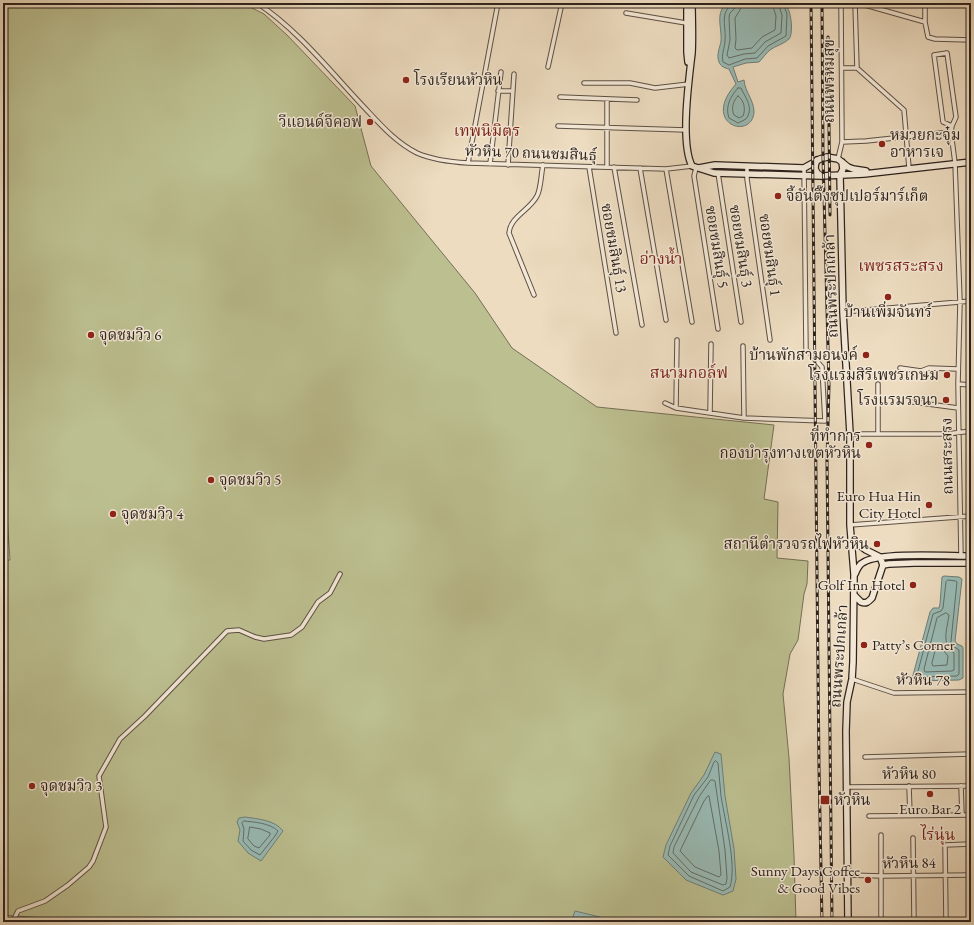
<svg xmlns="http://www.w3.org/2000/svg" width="974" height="925" viewBox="0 0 974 925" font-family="'EB Garamond','Noto Serif Thai',serif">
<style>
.green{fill:#bcbf90;stroke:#747056}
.water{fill:#99bbb5;stroke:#6e7e78}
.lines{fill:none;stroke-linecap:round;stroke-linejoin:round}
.shore{stroke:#636e68;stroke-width:1}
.street-casing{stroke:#5d5045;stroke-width:5.5}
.secondary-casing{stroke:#2d221c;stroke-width:8}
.street{stroke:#f3e8d6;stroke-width:3.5}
.secondary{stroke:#f3e8d6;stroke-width:5.5}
.rail-casing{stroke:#2d221c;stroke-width:3}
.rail{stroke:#f3e8d6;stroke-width:1.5;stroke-dasharray:4.5;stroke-linecap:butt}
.poi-dot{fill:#8f2418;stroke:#f3e8d6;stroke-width:1.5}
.labels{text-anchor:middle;stroke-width:3;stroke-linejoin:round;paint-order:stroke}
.poi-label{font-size:15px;fill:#2d221c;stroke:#f3e8d6;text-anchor:start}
.street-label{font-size:15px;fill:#2d221c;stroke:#f3e8d6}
.neighbourhood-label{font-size:16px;fill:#7a1f14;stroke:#f3e8d6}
</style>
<rect width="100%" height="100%" fill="#eddcc0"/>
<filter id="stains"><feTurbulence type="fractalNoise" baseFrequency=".005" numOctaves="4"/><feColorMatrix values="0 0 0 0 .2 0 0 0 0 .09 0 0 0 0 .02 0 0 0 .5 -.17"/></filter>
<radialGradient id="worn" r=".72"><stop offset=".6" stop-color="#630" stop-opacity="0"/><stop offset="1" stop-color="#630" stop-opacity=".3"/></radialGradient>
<path class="green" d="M3,3H242L264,14L287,35L355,106L371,166L475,293L512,348L597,407L774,425L764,499L778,502L777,558L808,561L807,584L804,594L798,640L790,654L783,694L789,758L794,856L796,922H100L3,915V560H10L6,502L3,500Z"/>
<path class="water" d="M733,3H784C791,7 794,33 789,39C784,44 775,46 770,50C766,53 763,58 759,62L746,63L733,67L738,82L744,80C745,92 754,100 754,112C752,141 700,124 736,84L729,69C725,68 721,67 719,62C716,54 720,48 721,41C722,31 717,18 722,9C725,4 729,4 733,3Z
M944,576L959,577L962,579L955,641L957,644L962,646L963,648V678L959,680L914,681L912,679L930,612L933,608H939L940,604L942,577Z
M715,752L721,754L725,796L734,849L736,879L733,891L723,895L686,880L663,857L666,845L691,793L704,775Z
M245,817C258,819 275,820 283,831L261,861L248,853L238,841L240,830L237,822L239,818Z
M575,911L600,917L611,922H571Z"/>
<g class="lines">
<path class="shore" d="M730,3C730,8 726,9 725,14C723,22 726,32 725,40C725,48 721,54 723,62L729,65L745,59L757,58L768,46L786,36L787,14L783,3
M736,3L735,8L730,13L729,17L730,40L727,55L729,58L744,54L755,53L765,42L781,33L782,15L778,3
M742,3L740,10L735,18L736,39L735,48L737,50L752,48L762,37L775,30L776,16L772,3
M738,88H741C746,99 754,108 746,119L738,123L729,118C725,107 730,97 738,88Z
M738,96C744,100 746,109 743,116L739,118L734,115C731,108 733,101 738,96Z
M948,580L956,581L957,582L951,641L953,646L959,650V674L957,676L919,677L917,675L933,614L941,611L943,608L946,582Z
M946,613L949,615C947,630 941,643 954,653V670L952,671L925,672L924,669L937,618Z
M937,644H940L943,650L948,656L947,665L933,666L932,664Z
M716,761L718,763C719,774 720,785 721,796C725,822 737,864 730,887L723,891L689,876L668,855L670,846L694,795L708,777L714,762Z
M711,780H713L715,781L725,850L727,878L726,884L723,885L691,872L673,853L674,847L699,797Z
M709,796L719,851L721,875L719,877L695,867L680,851L704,801L707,797Z
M244,821C254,822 270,823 278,831L275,836L260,855L251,850L243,841L244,829L242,823Z
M250,827L261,829L270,833V835L259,848L254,846L248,839Z"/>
<g class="street-casing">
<path id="street" d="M257,3C297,29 330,71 362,105C379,123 395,142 417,153C433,160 451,162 468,163L666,169L692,166
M855,3L857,68
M858,3L925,22
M925,3V22L928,37L935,39L971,40
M626,13L686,23
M548,67L562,3
M842,68H857L904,110L909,168
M584,83H630L655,88L689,84
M498,91H513
M560,97L637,100
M607,99V167
M558,126L686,130
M952,126L943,122L934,55L947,53L956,117L952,126L951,132L955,163L960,302L958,384L961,556
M842,142L866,141L951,132
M838,159L842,142L841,3
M468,163L498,3
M490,164L501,72
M508,165L514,74
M747,166V179L770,340
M589,167L616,333
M614,167L642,325
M640,168L666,320
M696,168L694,176L718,329
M666,169L692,322
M718,173L741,322
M534,295L509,233C510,217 530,210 537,196C541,189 541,174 543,165
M843,312L971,301
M743,346L744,418
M900,368L921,371L929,368L958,369
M958,384L971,385
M913,402L958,408
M665,403L676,408L744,418L825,421L822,367L806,349L804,168
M676,408L677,340
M710,413L711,344
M850,434H947L971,431
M878,434V384
M850,525L971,516
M852,679L894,693L971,692
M865,757L971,754
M909,786L910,815
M961,786L962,815
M847,787L971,786
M869,816L971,815
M881,835V917
M913,838L914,919
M847,875L882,876L971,875
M15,922L14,919L18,911L45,901L68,885L89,867L93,861L106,827L99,776L120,739L145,716L227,631L239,630L255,637L264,639L291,635L302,627L318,602L330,593L340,574
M946,922L945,845L971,844"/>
</g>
<g class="secondary-casing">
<path id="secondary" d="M687,3V52L688,62
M692,3C692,19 693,36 692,53C689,79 680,143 692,166L714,173L821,176L864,174L971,162
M817,160C814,167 814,172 821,176
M842,162L843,169L840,175L843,312L850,434V525L854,574L853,662L852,679L847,702L846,731L848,922
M699,168L715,165L804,168L820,159L827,157L838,159L848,167L853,169L866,171
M851,539L866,550L880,557L883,565L872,598C868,602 866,604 861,602L854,595
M883,565L889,564L914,563H971
M855,574C857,569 859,564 864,562C880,552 949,556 971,556"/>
</g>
<use href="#street" class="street"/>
<use href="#secondary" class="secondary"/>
<g class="rail-casing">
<path id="rail" d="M811,3L819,767L822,922
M822,3L823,157L829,385L827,460L832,922
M828,37L830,215"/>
</g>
<use href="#rail" class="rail"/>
</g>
<g class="poi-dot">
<circle cx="406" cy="80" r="4"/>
<circle cx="370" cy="122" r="4"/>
<circle cx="882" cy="144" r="4"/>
<circle cx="778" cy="196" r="4"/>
<circle cx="888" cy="297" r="4"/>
<circle cx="91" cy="335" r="4"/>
<circle cx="866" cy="355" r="4"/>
<circle cx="947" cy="375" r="4"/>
<circle cx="946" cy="400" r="4"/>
<circle cx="869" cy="445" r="4"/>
<circle cx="211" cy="480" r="4"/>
<circle cx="929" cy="505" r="4"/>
<circle cx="113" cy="514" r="4"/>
<circle cx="877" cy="544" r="4"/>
<circle cx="913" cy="585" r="4"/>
<circle cx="864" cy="645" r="4"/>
<circle cx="32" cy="786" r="4"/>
<circle cx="930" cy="794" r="4"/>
<rect x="820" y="795" width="10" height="10" rx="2"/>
<circle cx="868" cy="880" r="4"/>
</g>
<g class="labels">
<g class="poi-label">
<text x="414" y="85">โรงเรียนหัวหิน</text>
<text x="362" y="127" text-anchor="end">วีแอนด์จีคอฟ</text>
<text x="890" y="140">หมวยกะจุ๋ม<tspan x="890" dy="17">อาหารเจ</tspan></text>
<text x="786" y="201">จี้อันตึ๊งซุปเปอร์มาร์เก็ต</text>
<text x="888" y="317" text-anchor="middle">บ้านเพิ่มจันทร์</text>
<text x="99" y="340">จุดชมวิว 6</text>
<text x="858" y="360" text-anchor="end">บ้านพักสามอนงค์</text>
<text x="939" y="380" text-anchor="end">โรงแรมสิริเพชรเกษม</text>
<text x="938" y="405" text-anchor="end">โรงแรมรจนา</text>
<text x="861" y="441" text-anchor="end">ที่ทำการ<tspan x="861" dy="17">กองบำรุงทางเขตหัวหิน</tspan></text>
<text x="219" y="485">จุดชมวิว 5</text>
<text x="921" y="501" text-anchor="end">Euro Hua Hin<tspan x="921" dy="17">City Hotel</tspan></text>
<text x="121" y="519">จุดชมวิว 4</text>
<text x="869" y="549" text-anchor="end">สถานีตำรวจรถไฟหัวหิน</text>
<text x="905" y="590" text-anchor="end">Golf Inn Hotel</text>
<text x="872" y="650">Patty’s Corner</text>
<text x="40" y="791">จุดชมวิว 3</text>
<text x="834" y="805">หัวหิน</text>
<text x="930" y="814" text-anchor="middle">Euro Bar 2</text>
<text x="860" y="876" text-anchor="end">Sunny Days Coffee<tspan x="860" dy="17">&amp; Good Vibes</tspan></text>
</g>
<g class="street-label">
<text transform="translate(829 81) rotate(-90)" y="5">ถนนพรหมสุข</text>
<text transform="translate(531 153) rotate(2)" y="5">หัวหิน 70 ถนนชมสินธุ์</text>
<text transform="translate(741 246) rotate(81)" y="5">ซอยชมสินธุ์ 3</text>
<text transform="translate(717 247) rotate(81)" y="5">ซอยชมสินธุ์ 5</text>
<text transform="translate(614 248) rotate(80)" y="5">ซอยชมสินธุ์ 13</text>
<text transform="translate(770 255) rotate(82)" y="5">ซอยชมสินธุ์ 1</text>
<text transform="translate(831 286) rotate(-92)" y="5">ถนนพระปกเกล้า</text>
<text transform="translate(947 456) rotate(-91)" y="5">ถนนสระสรง</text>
<text transform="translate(839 656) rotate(-86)" y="5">ถนนพระปกเกล้า</text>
<text transform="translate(923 680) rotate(1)" y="5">หัวหิน 78</text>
<text x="909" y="779">หัวหิน 80</text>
<text transform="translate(909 863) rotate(-1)" y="5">หัวหิน 84</text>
</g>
<g class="neighbourhood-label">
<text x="487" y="136">เทพนิมิตร</text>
<text x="661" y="264">อ่างน้ำ</text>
<text x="901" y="271">เพชรสระสรง</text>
<text x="689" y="378">สนามกอล์ฟ</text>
<text x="938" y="840">ไร่นุ่น</text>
</g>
</g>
<rect width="974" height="925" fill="none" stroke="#eddcc0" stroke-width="16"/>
<rect x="4" y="4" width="966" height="917" fill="none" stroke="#2d221c" stroke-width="2"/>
<rect x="8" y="8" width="958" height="909" fill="none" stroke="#2d221c"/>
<rect width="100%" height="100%" filter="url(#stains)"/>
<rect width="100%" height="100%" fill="url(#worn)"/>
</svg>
